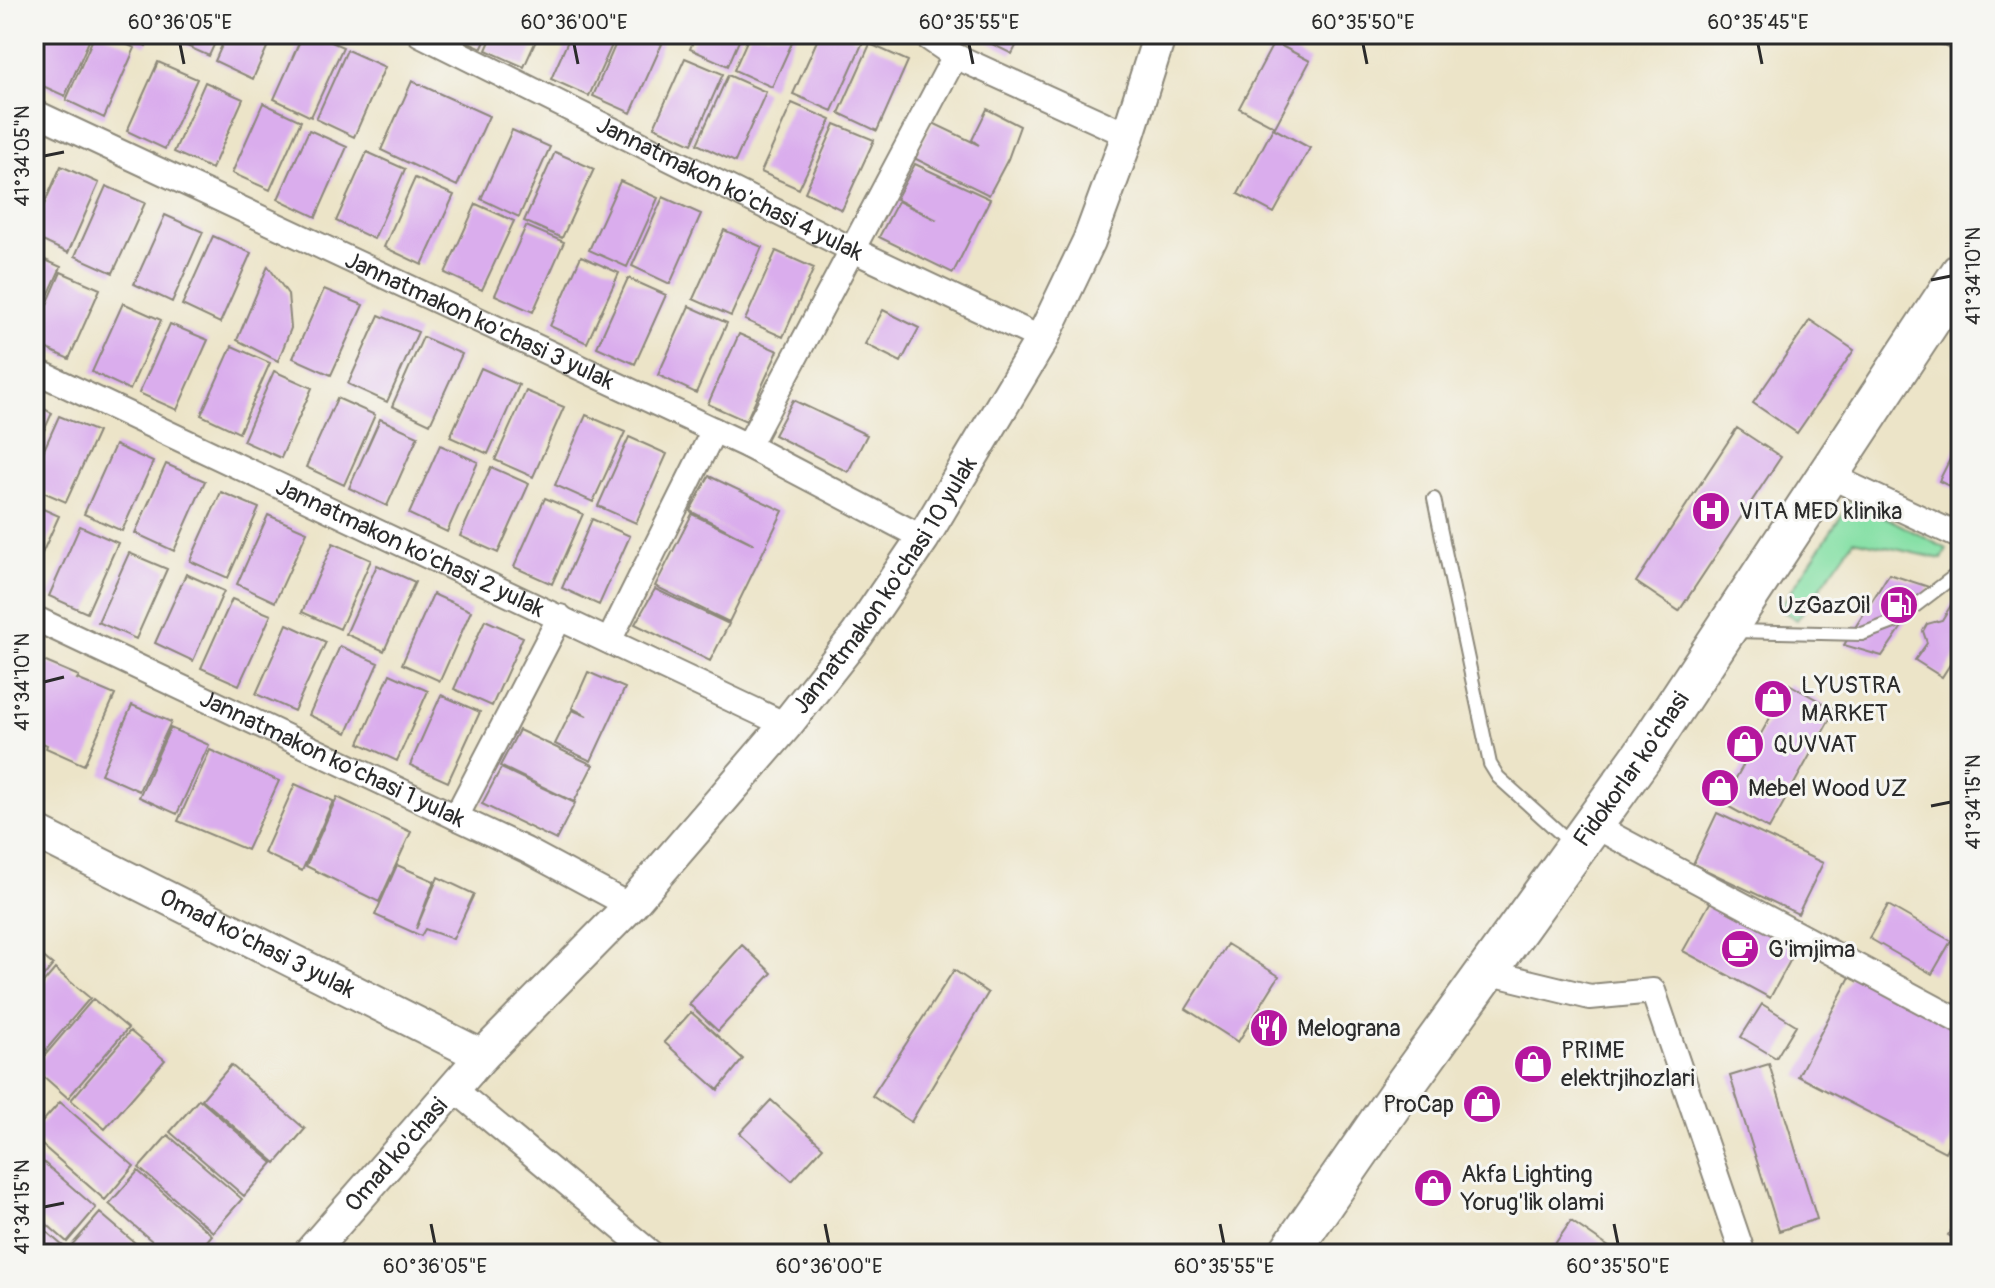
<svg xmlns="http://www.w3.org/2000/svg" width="1995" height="1288" viewBox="0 0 1995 1288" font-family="Pangolin,sans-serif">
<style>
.green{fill:#86e0a6;stroke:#588668;stroke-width:2}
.building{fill:#daaded}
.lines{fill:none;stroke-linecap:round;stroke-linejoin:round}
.service-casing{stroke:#8c887a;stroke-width:16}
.minor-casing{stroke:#8c887a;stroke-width:28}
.tertiary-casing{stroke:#8c887a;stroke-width:36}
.primary-casing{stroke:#8c887a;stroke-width:44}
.service{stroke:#fff;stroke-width:12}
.minor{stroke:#fff;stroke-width:24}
.tertiary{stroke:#fff;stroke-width:32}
.primary{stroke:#fff;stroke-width:40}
.ticks{fill:none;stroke:#2b2b2b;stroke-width:3}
.labels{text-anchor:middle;stroke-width:6;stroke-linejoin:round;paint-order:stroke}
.street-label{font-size:24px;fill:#2b2b2b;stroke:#f6f6f2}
.poi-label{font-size:24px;fill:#2b2b2b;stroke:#f6f6f2;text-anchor:start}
.neatline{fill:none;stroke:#2b2b2b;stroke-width:3}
.ticks-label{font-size:20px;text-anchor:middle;fill:#2b2b2b}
</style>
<rect width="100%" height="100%" fill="#f6f6f2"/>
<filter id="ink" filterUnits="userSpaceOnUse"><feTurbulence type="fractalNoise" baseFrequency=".0125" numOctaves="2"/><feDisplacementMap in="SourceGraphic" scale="16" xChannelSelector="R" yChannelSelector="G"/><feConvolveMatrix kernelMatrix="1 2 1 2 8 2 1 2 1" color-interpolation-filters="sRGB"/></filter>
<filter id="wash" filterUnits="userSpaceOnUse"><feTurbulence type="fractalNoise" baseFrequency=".006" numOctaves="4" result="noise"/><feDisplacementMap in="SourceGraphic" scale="32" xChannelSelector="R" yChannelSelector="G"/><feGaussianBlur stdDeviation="1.8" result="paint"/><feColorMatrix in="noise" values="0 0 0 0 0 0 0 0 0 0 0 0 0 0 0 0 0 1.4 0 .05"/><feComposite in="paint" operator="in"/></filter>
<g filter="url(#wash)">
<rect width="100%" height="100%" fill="#ece4c8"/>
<path class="green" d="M1852,500L1947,549L1942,559L1854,540L1797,620L1779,609Z"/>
<g id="blocks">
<path class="building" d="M47,34H92L65,96L34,82V62Z
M95,34H103L135,48L104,118L66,100Z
M123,34H152L146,46Z
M173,34H219L209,56L171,39Z
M227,34H273L253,79L215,61Z
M303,34H313L343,47L311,117L274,99Z
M451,34H488L482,48Z
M493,34H539L524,67L486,50Z
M571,34H617L589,96L551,79Z
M620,34H641L662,44L631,113L593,96Z
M696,34H742L728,66L690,49Z
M750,34H796L772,87L734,70Z
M820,34H845L863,42L832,111L793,94Z
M972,34H1022L1012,54Z
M1274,42L1310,61L1275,127L1239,108Z
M870,44L908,61L877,131L839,113Z
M347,50L385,67L354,137L316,119Z
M685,58L723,74L692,144L654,127Z
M158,62L197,79L165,149L127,131Z
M728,75L766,92L735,162L697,144Z
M412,81L489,116L457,186L381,150Z
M205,82L243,99L212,169L174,152Z
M263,103L301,121L270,190L232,173Z
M792,103L831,120L799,189L761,172Z
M987,109L1020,126L1008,159L989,195L914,158L933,123L979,145L972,140Z
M835,124L874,140L842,210L805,192Z
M1273,128L1310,148L1274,213L1238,194Z
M309,130L347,147L316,217L278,199Z
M512,130L550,147L519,217L481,199Z
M367,152L405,169L374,239L336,221Z
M555,152L594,169L562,238L524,221Z
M915,164L990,199L953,273L879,237L898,201L937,220L896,199Z
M61,166L99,183L68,253L34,237V227Z
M415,178L454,195L422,265L384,247Z
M620,181L658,198L627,267L589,250Z
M106,186L145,203L113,273L75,256Z
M663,197L701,214L670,284L632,266Z
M476,204L514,221L482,290L445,273Z
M165,215L203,232L172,302L134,284Z
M526,226L564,242L533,312L495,295Z
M724,230L762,247L731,316L693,299Z
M213,236L251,253L220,323L182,305Z
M776,251L814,268L783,337L745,320Z
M34,255L61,267L34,326Z
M581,256L619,273L587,343L550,326Z
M268,266L288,294L291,328L278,361L237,340Z
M61,272L100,289L69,359L34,343V334Z
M628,278L666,295L635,364L597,347Z
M324,289L363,305L331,375L293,358Z
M123,303L161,320L130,390L92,372Z
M689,306L727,323L696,393L658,375Z
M883,310L919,328L901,362L865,344Z
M379,315L418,332L387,402L348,384Z
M1810,320L1854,350L1797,433L1753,403Z
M170,324L208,340L177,410L139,393Z
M739,334L778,351L746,421L708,404Z
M423,337L462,354L430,424L392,406Z
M232,346L270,363L239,433L201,415Z
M481,368L519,385L488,454L450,437Z
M274,371L312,388L281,458L243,441Z
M526,391L564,407L533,477L495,460Z
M337,398L375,415L344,485L306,467Z
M793,400L867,435L848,472L774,435Z
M34,404L52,413L34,453Z
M586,415L625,432L593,502L555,485Z
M59,416L98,432L66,502L34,488V472Z
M380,419L418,436L387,506L349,488Z
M1737,428L1781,457L1679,611L1636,582Z
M629,437L667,454L636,523L598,506Z
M115,445L153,462L122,531L84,514Z
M440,445L478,462L447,532L409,514Z
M1957,445L1961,447V492L1939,481Z
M166,464L205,481L174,551L135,533Z
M491,467L529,484L498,553L460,536Z
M709,476L783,511L729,622L655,586L692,514L754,544L690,511Z
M221,492L259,508L228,578L190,561Z
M545,498L583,514L552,584L514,567Z
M34,505L59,516L34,571Z
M268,515L307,532L275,602L237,584Z
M592,519L630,536L599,605L562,588Z
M80,526L118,543L87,613L49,596Z
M333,543L371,560L340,629L302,612Z
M129,553L167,569L136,639L98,622Z
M377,565L415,582L384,651L346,634Z
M186,574L224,591L193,661L155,643Z
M1889,574L1929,587L1882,656L1844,645Z
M655,589L729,624L710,661L635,624Z
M433,594L471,611L440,681L402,664Z
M1956,597L1961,600V647L1942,677L1915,660L1927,643L1923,631L1927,624L1942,620Z
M232,599L271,615L239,685L201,668Z
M485,620L523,637L492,706L454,689Z
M287,624L326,642L294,711L256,694Z
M340,646L378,663L347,733L309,715Z
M34,657L79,676L77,679L115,695L84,765L46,748L47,745L34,739Z
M588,672L625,688L591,761L555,744L572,710L587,716L572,708Z
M390,674L428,691L397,761L359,743Z
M1789,684L1835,710L1769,829L1722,803Z
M441,695L480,712L448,782L410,765Z
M132,705L171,722L139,791L101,774Z
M170,728L209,745L177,814L139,797Z
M519,730L593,765L574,802L500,766Z
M210,750L279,781L247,850L178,821Z
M501,768L575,803L556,840L482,804Z
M295,784L333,801L302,871L264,853Z
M337,797L411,832L379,902L306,866Z
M1717,813L1823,863L1798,914L1693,864Z
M397,865L434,881L416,929L438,877L474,894L453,939L425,929L421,936L375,915Z
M1711,901L1797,948L1770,998L1683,951Z
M1888,905L1951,941L1932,974L1869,938Z
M1227,944L1279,976L1238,1042L1186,1009Z
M742,945L772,973L718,1031L689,1004Z
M34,949L53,965L34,988Z
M55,969L90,998L34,1064V994Z
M954,970L988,993L911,1122L872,1096Z
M1852,973L1961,1030V1120L1945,1152L1798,1076Z
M93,999L128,1028L68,1098L34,1068Z
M1762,1004L1796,1025L1776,1058L1741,1037Z
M691,1012L743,1059L718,1090L664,1042Z
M130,1031L165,1060L105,1129L71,1100Z
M1769,1064L1817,1219L1779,1231L1730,1076Z
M231,1065L305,1129L276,1163L202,1099Z
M199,1099L273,1163L244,1196L170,1132Z
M771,1100L823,1147L792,1181L740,1133Z
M60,1102L134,1166L105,1200L34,1138V1131Z
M168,1135L242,1199L213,1232L139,1168Z
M34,1154L96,1208L67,1242L34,1213Z
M138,1171L212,1235L196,1254H167L109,1204Z
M100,1213L148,1254H80L71,1246Z
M1961,1214V1243L1948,1235Z
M34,1221L64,1247L59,1254H34Z
M1571,1221L1619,1254H1548Z"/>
</g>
</g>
<g filter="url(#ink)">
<use href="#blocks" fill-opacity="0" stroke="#8c887a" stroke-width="2"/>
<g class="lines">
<g class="service-casing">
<path id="service" d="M1434,499L1490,764L1498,777L1571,843
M1733,631L1862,634L1894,622L1961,571"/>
</g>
<g class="minor-casing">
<g id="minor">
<path id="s1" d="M420,34L851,249L1042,339"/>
<path d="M923,34L955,56L1128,135"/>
<path d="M1949,34L1961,41"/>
<path id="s2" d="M34,112L748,446L923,538"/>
<path id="s3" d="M34,370L786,725"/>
<path d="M748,446L955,56"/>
<path d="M1828,475L1961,537"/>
<path id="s4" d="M34,618L526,850L630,906"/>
<path d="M609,641L714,430"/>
<path d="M456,817L560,617"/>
<path d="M1593,825L1961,1022"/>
<path d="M1487,972L1590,997L1653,991L1743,1254"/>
<path d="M454,1089L652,1254"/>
</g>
</g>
<g class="tertiary-casing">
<g id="tertiary">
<path id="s5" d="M34,831L482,1056"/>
<path id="s6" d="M309,1254L482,1056L630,906L786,725L857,635L923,538L1042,339L1089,241L1128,135L1160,34"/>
</g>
</g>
<g class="primary-casing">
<g id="primary">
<path id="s7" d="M1288,1254L1407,1082L1643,755L1961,273"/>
</g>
</g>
<use href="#service" class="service"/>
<use href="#minor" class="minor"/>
<use href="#tertiary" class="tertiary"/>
<use href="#primary" class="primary"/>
</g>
</g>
<path class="ticks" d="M180,44L184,64M574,44L578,64M969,44L973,64M1363,44L1367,64M1758,44L1762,64M44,156L64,152M1931,280L1951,276M44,682L64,677M1931,806L1951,802M44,1207L64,1203M431,1224L435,1244M825,1224L829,1244M1220,1224L1224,1244M1614,1224L1618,1244"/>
<defs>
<g id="hospital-disc" transform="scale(2)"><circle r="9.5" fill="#b5179e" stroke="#f6f6f2"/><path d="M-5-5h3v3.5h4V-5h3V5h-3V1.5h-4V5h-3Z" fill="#fff"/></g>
<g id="fuel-disc" transform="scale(2)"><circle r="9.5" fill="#b5179e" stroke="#f6f6f2"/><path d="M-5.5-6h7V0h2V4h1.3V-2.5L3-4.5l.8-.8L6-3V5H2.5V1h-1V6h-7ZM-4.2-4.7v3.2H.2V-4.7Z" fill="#fff"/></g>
<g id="shop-disc" transform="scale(2)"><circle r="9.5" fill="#b5179e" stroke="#f6f6f2"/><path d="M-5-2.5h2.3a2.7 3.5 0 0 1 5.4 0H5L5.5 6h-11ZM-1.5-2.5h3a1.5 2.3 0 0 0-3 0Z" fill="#fff"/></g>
<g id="cafe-disc" transform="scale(2)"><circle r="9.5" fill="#b5179e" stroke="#f6f6f2"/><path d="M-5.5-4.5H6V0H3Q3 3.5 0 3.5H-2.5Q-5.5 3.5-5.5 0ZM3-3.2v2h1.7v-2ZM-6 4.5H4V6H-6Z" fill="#fff"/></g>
<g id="restaurant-disc" transform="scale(2)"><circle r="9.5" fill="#b5179e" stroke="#f6f6f2"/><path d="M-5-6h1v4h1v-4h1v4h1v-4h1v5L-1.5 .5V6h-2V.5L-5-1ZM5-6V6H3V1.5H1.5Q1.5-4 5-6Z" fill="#fff"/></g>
</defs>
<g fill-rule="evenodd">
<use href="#hospital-disc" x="1711" y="511"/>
<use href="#fuel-disc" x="1899" y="605"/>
<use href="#shop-disc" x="1773" y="699"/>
<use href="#shop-disc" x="1745" y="744"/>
<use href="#shop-disc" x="1720" y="788"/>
<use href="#cafe-disc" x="1740" y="949"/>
<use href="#restaurant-disc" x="1269" y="1028"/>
<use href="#shop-disc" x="1533" y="1064"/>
<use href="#shop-disc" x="1482" y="1104"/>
<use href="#shop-disc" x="1433" y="1188"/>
</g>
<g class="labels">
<g class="street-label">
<text dy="8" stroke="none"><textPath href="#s1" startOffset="346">Jannatmakon ko'chasi 4 yulak</textPath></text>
<text dy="8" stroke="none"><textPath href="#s2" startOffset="492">Jannatmakon ko'chasi 3 yulak</textPath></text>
<text dy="8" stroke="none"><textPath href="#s3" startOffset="416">Jannatmakon ko'chasi 2 yulak</textPath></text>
<text dy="8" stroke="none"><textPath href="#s6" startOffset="884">Jannatmakon ko'chasi 10 yulak</textPath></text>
<text dy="8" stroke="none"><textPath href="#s4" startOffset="330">Jannatmakon ko'chasi 1 yulak</textPath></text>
<text dy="8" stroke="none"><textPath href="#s7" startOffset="594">Fidokorlar ko'chasi</textPath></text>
<text dy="8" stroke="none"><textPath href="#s5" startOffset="250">Omad ko'chasi 3 yulak</textPath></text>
<text dy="8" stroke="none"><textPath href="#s6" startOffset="132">Omad ko'chasi</textPath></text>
</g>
<g class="poi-label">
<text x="1739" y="519">VITA MED klinika</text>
<text x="1871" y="613" text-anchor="end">UzGazOil</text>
<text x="1801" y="693">LYUSTRA<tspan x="1801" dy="28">MARKET</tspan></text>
<text x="1773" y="752">QUVVAT</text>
<text x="1748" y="796">Mebel Wood UZ</text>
<text x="1768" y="957">G'imjima</text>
<text x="1297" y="1036">Melograna</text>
<text x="1561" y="1058">PRIME<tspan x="1561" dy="28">elektrjihozlari</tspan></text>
<text x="1454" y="1112" text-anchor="end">ProCap</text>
<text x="1461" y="1182">Akfa Lighting<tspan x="1461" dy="28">Yorug'lik olami</tspan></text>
</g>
</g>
<rect width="1995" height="1288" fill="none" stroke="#f6f6f2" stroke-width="88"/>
<rect x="44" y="44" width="1907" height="1200" class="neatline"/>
<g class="ticks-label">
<text x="180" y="29">60°36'05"E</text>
<text x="574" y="29">60°36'00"E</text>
<text x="969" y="29">60°35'55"E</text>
<text x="1363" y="29">60°35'50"E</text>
<text x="1758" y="29">60°35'45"E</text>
<text transform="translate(22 156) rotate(-90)" y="7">41°34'05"N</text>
<text transform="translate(1973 276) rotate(-90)" y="7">41°34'10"N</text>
<text transform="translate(22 682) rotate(-90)" y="7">41°34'10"N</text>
<text transform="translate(1973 802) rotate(-90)" y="7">41°34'15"N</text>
<text transform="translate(22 1207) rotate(-90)" y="7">41°34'15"N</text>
<text x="435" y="1273">60°36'05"E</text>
<text x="829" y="1273">60°36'00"E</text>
<text x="1224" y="1273">60°35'55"E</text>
<text x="1618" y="1273">60°35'50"E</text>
</g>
</svg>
